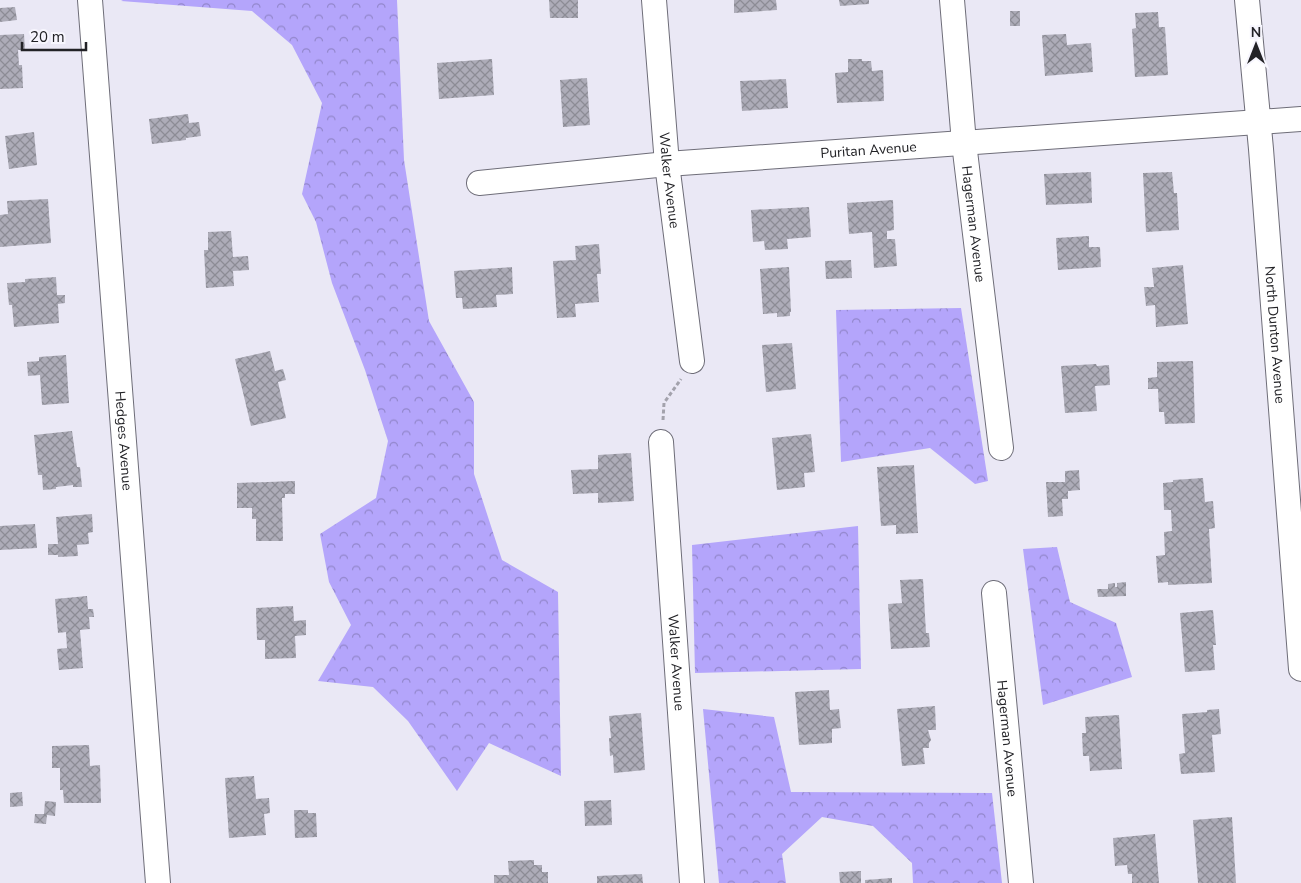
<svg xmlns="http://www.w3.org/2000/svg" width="1301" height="883" viewBox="0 0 1301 883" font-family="'Nunito Sans',sans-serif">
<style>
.forest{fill:url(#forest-crowns)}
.building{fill:url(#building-cross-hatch)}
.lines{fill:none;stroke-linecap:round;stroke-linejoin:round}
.minor-casing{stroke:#6e6d78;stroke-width:26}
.path{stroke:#a3a2ac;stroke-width:3;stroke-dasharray:4 2.5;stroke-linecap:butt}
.minor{stroke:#fff;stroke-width:24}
.labels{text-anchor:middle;stroke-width:4.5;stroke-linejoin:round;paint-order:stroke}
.street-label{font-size:14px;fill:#222226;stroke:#f7f6fe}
</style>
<defs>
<pattern id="forest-crowns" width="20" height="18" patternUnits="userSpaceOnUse" patternTransform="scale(1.25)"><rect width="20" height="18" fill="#b4a5fb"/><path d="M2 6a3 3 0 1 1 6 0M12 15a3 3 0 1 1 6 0" fill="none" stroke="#9286cb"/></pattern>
<pattern id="building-cross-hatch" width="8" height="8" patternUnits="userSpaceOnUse" patternTransform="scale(1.25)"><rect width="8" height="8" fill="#adacb8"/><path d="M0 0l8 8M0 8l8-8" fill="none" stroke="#8c8c95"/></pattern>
</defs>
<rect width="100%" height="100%" fill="#eae8f5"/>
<path class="forest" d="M123,0H397L404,160L429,321L474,402V474L502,560L558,592L561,776L489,743L457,791L408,721L373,687L318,681L351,625L329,582L320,534L376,498L388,441L365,370L332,283L316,222L302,194L322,103L292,45L252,11L121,1Z
M961,308L988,481L975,484L930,448L841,462L836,310Z
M858,526L861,669L695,673L692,545Z
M1057,547L1070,602L1116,623L1132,677L1043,705L1023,549Z
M703,709L774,717L791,792L992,793L1002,883H913L912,863L873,826L822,817L782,854L786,883H719Z"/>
<path class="building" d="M549,0H578V18H550Z
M734,0H776L777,10L734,13Z
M839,0H869V4L840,6Z
M15,7L17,20L0,22V8Z
M1010,11H1020V26H1010Z
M1158,12L1159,27H1165L1168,75L1135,77L1132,29L1136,28L1135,13Z
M24,34L25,50H18L19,65H22L23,88L0,89V35Z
M1066,34L1067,45L1091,43L1093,72L1045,76L1042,35Z
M492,59L494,95L439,99L437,63Z
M848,59H862V61H871L872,71L883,70L884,101L837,103L835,73L848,72Z
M587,78L590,125L563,127L560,80Z
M786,79L788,108L742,111L740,81Z
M188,114L189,123L199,122L201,136L186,138V140L152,144L149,119Z
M34,132L37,165L9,169L5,136Z
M1091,172L1092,203L1046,205L1044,174Z
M1172,172L1174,193H1177L1179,230L1146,232L1143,173Z
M48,199L51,243L0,247V215L8,214L7,201Z
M893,200L894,230L887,231V239H895L897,266L874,268L872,232L849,234L847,203Z
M809,207L811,237L787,239L788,249L765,250L764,241L753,242L751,210Z
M231,231L233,257L248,256L249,270L233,271L234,286L206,288L204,250H208V232Z
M1089,236V247H1100L1101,267L1058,270L1056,238Z
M599,244L601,274H597L599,302L575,304L576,317L557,318L553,261L576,260L575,246Z
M851,260L852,278L826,279L825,261Z
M1183,265L1188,324L1156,327L1155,305L1146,306L1144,287H1154L1152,268Z
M512,267L513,294L496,295L497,307L463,309L462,298H456L454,271Z
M789,267L791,312H790V316L777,317V313L763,314L760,269Z
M56,277L57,295H65V303L58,304L59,323L14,327L12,305H9L7,283L25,282V279Z
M792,343L796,389L766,392L762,345Z
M270,351L275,371L283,369L286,380L278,382L286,418L251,426L235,359Z
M66,355L69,403L42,405L40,375L28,376L27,362L39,361V357Z
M1193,361L1195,423L1165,424L1164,412H1159L1158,389H1148V378L1157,377V362Z
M1096,364L1097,366L1109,365L1110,385L1095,386L1097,411L1065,413L1061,366Z
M72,431L77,467H80L82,487H73V485L56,487V489L43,490L42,475H38L34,435Z
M811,434L815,472L804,473L805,487L777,490L772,438Z
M631,453L634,501L598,503V493L573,494L571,470L598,469V455Z
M914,465L918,533L896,534V525L881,526L877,467Z
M1079,470L1080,490L1068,491V499H1062L1063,516L1048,517L1046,482H1065V471Z
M1203,478L1205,502L1213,501L1215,528L1209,529L1212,583L1168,585V582L1158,583L1156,556L1165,555L1164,532L1172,531L1171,510H1164L1163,483L1173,482V480Z
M295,481V494H285V498H282L283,541H256V519H252V508H237V483Z
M92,514L93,532L88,533L89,544L77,545L78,556L58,557V555H48V544H58L56,517Z
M35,524L37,548L0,550V526Z
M923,579L926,633H929L930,647L891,649L888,604L902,603L900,580Z
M1126,582V596L1098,597L1097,589H1108V584L1115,583V587H1117V583Z
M87,596L88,609H93L94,617H89L90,629L80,630L83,668L59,670L57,649L67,648L66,632L58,633L55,599Z
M293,606L294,621L306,620V635L295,636L296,658L265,659V640H257L256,608Z
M1213,610L1216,645H1213L1215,670L1185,672L1180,613Z
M829,690L830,710L839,709L841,728L832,729V743L799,745L795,692Z
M935,706L936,730H928L931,740L929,743V748H923L925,764L902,766L897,709Z
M1219,709L1221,734L1212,735L1215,772L1181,774L1179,754L1185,753L1182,714L1207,712V710Z
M641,713L645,770L614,773L613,755L610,756L609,738H611L609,716Z
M1119,715L1122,769L1090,771L1089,756H1083L1082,733H1086L1085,717Z
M89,745L90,766L100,765L101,803H64L63,790H60V768H52V746Z
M254,776L256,799L269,798L270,813L264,814L266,835L229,838L225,778Z
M22,792L23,806L10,807V793Z
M611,800L612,825L585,826L584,801Z
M45,801L56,802L55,816L47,815L46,824L34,823L35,814H44Z
M294,810H308V813H316L317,837L295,838Z
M1232,817L1236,883H1198L1193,820Z
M1155,834L1159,883H1132V874H1128L1127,865L1115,866L1113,838Z
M534,860V865H542V872H548V883H494V875H509L508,861Z
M861,871V883H840L839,872Z
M642,874L643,883H597V876Z
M892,878V883H865V880Z"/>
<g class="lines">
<g class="minor-casing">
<g id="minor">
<path id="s1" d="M90,0L158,883"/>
<path id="s2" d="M654,0L667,164L692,361"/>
<path id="s3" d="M952,0L964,143L1001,448"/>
<path id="s4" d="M1247,0L1261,149L1301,669"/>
<path id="s5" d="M479,183L667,164L1301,119"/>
<path id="s6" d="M661,442L692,883"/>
<path id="s7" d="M994,593L1021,883"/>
</g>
</g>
<path class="path" d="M663,420L664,403L681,379"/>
<use href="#minor" class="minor"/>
</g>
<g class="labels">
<g class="street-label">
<text dy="5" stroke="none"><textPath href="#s5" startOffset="391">Puritan Avenue</textPath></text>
<text dy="5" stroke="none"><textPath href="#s2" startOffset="181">Walker Avenue</textPath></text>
<text dy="5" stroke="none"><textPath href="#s3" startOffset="225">Hagerman Avenue</textPath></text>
<text dy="5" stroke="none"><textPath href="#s4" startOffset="336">North Dunton Avenue</textPath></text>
<text dy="5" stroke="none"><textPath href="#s1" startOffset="442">Hedges Avenue</textPath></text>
<text dy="5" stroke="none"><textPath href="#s6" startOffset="221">Walker Avenue</textPath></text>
<text dy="5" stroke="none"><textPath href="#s7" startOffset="146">Hagerman Avenue</textPath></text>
</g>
</g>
<g transform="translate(1256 45)" stroke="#f7f6fe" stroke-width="4" paint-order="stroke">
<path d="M0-4L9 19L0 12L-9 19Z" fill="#222226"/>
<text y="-8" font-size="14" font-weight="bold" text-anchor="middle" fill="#222226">N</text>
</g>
<path d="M22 42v8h64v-8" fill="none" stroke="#222226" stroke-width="2.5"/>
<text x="30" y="42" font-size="15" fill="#222226" stroke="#f7f6fe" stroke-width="4" paint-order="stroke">20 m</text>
</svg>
